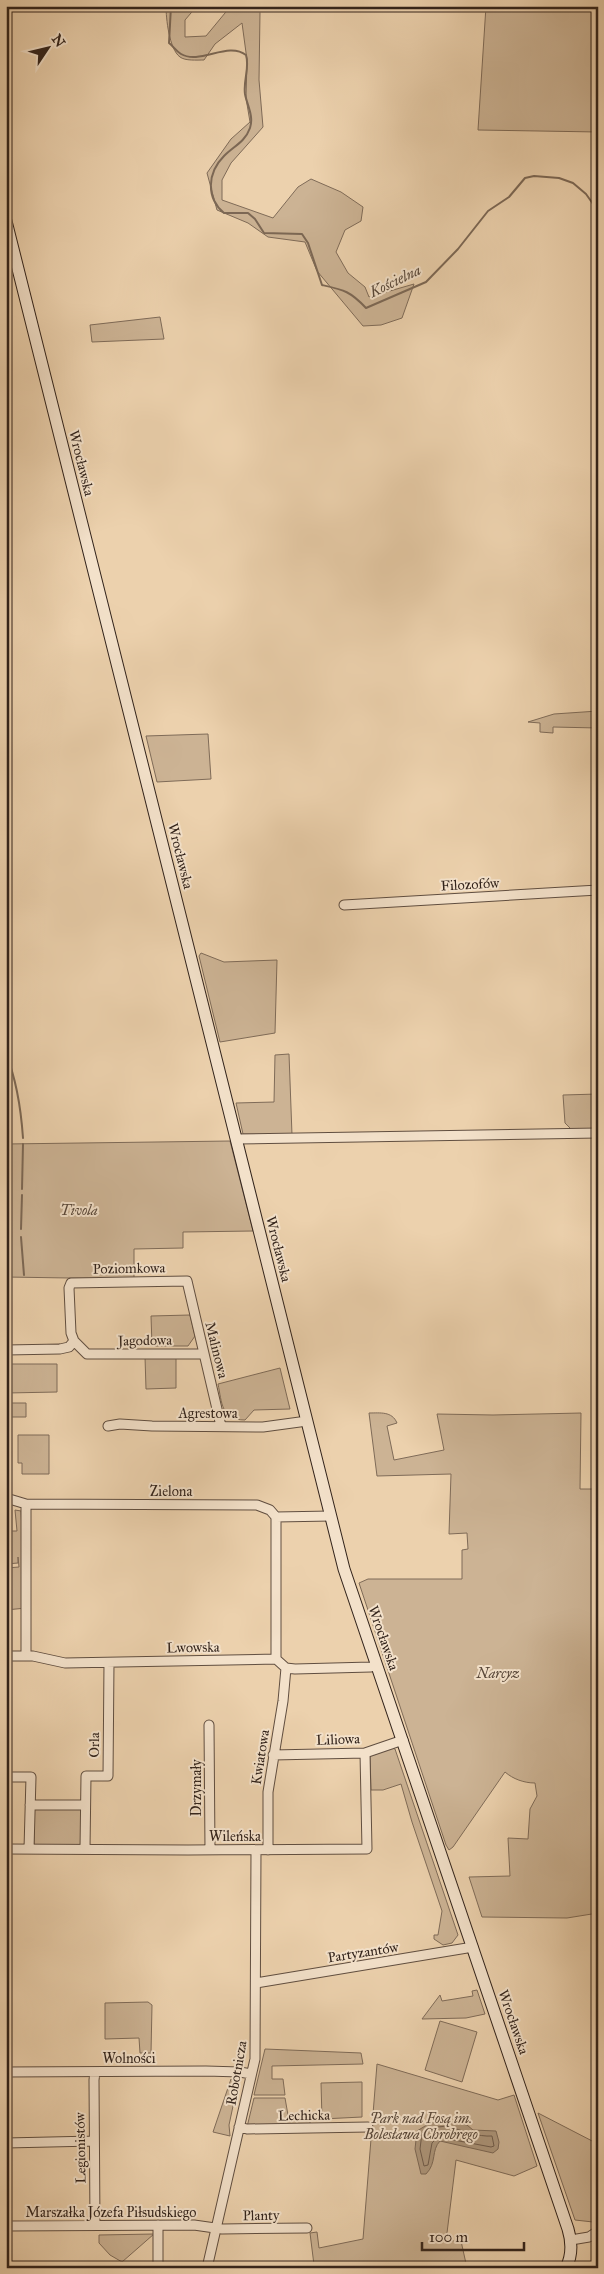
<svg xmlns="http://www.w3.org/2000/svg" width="604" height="2274" viewBox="0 0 604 2274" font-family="'IM FELL Great Primer',serif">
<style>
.green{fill:#ccb394;stroke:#7f6b58}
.water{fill:#ad967b;stroke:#7c6855}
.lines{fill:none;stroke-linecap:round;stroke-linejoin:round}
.shore{stroke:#705c4b;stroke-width:1}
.stream{stroke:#7c6855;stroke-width:2}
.street-casing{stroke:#604e40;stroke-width:11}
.secondary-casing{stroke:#32231b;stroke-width:13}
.street{stroke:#f3e1ca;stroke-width:9}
.secondary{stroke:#f3e1ca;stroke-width:11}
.labels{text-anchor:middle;stroke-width:4;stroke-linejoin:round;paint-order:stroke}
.street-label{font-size:14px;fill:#32231b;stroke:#f3e1ca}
.park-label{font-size:14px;font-style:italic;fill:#584739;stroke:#f3e1ca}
.water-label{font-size:15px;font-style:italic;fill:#574638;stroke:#f3e1ca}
</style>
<rect width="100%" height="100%" fill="#ecd1ad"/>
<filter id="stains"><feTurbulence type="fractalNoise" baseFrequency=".004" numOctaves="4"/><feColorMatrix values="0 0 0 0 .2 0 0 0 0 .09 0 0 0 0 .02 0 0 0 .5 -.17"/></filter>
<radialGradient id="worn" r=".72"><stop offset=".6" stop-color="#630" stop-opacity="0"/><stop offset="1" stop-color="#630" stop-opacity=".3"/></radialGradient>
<path class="green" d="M166,6H197L185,20V37L206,36L230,7L253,6L260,12L259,80L263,127L231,163L222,180V200L273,218L298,187L311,179L341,192L363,207L361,221L345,230L336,252L348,273L365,287L369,297L414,284L402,318L381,325L363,326L317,271L305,242L268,237L248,223L217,210L207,173L231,139L250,122L246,98L247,60L242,23L215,44L204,60C197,60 185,61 180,57C169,49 166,18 166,6Z
M486,6H598V132L478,130Z
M160,317L164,339L92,342L90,325Z
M598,711V728L553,727V733L540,732V723L528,722L554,714Z
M208,734L211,779L157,782L146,736Z
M201,953L224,962L277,960L275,1033L220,1042L199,956Z
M289,1054L292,1135L243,1134L236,1103L274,1102L275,1055Z
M598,1094V1129H571L565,1123L563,1095Z
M230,1141L253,1231L183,1232V1248L134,1249V1279L6,1277V1144Z
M190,1315L195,1336L188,1346H152L151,1316Z
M176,1356V1388L146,1389L145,1357Z
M7,1364H57V1392L7,1393Z
M280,1368L290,1409L254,1410L245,1420C221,1420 222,1403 218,1384Z
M6,1403H26V1417H6Z
M369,1413C380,1413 392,1411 397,1423L387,1426L394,1460L444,1450L437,1414L493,1415L581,1413L580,1489H598V1913L567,1918L482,1917L469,1877L510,1876L508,1838L528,1839L530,1809L537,1796L535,1783C524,1783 513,1779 505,1772L453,1847L449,1850L446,1845L359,1583L368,1579H462V1550L468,1549L467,1533L449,1534L451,1474L377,1476Z
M18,1435H49V1474H22V1463H18Z
M15,1510L21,1511L26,1608L6,1610V1568L19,1567L18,1557V1563L6,1564V1531H17Z
M392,1748L395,1749L458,1935L452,1943L443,1945L434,1939V1935H438L442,1911L412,1822L401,1784L383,1790H371L370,1755Z
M36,1808L81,1809V1846H34V1810Z
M477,1990L485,2014L466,2018L422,2019L440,1995L442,2001L473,1996L472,1991Z
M148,2002L152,2005L151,2053H140L139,2038L105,2039V2003Z
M440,2021L477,2032L462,2082L425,2070Z
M265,2049L361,2053L363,2064L272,2066V2079H283L285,2095H254Z
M377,2064L498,2100L514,2095L537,2166L514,2176L456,2160L446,2241H461L467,2268H315L314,2265L310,2233L317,2232L319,2248L363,2239Z
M231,2079L234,2081L236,2092L229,2125L230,2136L213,2132Z
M362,2082V2117L322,2119L321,2083Z
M254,2098H285L288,2115H310V2126L247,2127Z
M538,2113L598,2144V2215L593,2222L575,2220Z
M154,2234L122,2262L110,2255L99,2243V2235Z"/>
<path class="water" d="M449,2121L467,2125L473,2130L496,2131L499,2142L498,2149L493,2153L440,2141C431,2150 437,2163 426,2174H421L415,2149L417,2131L430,2123Z"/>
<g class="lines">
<path class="shore" d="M448,2126C462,2131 479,2137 492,2136L494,2146L491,2147L438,2137L432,2143L428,2165L424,2166L420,2149L422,2133L431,2128Z"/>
<path class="stream" d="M171,6L169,43C173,46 176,51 181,54C200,65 228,41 246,55C250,68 243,80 245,94C247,105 254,116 250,128C245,142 234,146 224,156C207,173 206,198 224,213H248L255,219L264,233L302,234L308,243L322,285C344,290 350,291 366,308L426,282L458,249L488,211L509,197L525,178L534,176L559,178L573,183L586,194L598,211
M6,1054C17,1081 21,1109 23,1138
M22,1189L23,1144
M21,1229L22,1195
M21,1237L24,1275"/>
<g class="street-casing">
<path id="street" d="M344,905L598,890
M236,1139L598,1133
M6,1350L60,1349L69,1347L74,1341
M203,1354H87L74,1341L71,1333L69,1288L71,1283L187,1281L221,1426
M108,1426L120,1424L152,1426L263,1427L307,1421
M6,1498L26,1504L257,1505L270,1510L276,1517
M26,1504V1656
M276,1517V1659
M276,1517L331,1516
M6,1656H33L65,1663L276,1659L286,1668L295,1669L371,1667L376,1664
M209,1725L210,1850
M273,1755L365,1753L403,1740
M6,1777H31L29,1849
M30,1805H85
M6,1849L188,1850L367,1849L365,1753
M85,1849L86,1776H108L109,1663
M268,1850V1792L283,1701L286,1668
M256,1983L473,1947
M6,2072L206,2071L240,2072L251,2074
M239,2127L247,2129L368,2127
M6,2143L94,2141
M95,2225L94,2080L95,2072
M158,2225V2268
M6,2226L194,2225L222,2229L307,2228
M571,2240L589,2237L598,2231
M207,2268L255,2059L256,1850"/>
</g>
<g class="secondary-casing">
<path id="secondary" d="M6,221L344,1569L568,2229C572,2242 572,2256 566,2268"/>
</g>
<use href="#street" class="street"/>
<use href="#secondary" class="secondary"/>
</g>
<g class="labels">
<g class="street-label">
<text transform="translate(82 463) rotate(76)" y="5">Wrocławska</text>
<text transform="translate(181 856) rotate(76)" y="5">Wrocławska</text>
<text transform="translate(470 884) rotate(-3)" y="5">Filozofów</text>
<text transform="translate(279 1249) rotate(76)" y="5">Wrocławska</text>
<text transform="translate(129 1268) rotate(-1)" y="5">Poziomkowa</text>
<text transform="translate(145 1340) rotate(-1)" y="5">Jagodowa</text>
<text transform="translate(217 1350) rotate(76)" y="5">Malinowa</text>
<text x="208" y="1418">Agrestowa</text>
<text x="171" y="1496">Zielona</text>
<text transform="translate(384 1638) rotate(71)" y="5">Wrocławska</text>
<text transform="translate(193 1647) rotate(-1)" y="5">Lwowska</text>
<text transform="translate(338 1739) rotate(-2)" y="5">Liliowa</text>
<text transform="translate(94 1745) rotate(-89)" y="5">Orla</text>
<text transform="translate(260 1757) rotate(-81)" y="5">Kwiatowa</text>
<text transform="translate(196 1788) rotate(-90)" y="5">Drzymały</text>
<text x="235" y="1841">Wileńska</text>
<text transform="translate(363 1952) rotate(-9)" y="5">Partyzantów</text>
<text transform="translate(514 2022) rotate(71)" y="5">Wrocławska</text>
<text x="129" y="2063">Wolności</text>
<text transform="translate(236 2073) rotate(-80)" y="5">Robotnicza</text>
<text transform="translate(304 2115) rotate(-1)" y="5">Lechicka</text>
<text transform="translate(80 2148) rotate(-91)" y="5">Legionistów</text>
<text x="111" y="2217">Marszałka Józefa Piłsudskiego</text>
<text transform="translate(261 2215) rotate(-1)" y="5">Planty</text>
</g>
<g class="park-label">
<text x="79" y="1215">Tivola</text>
<text x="498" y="1678">Narcyz</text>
<text x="421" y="2123">Park nad Fosą im.<tspan x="421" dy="16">Bolesława Chrobrego</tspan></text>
</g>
<g class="water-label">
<text transform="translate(395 281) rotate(-26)" y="5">Kościelna</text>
</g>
</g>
<rect width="604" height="2274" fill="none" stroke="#ecd1ad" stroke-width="25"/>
<rect x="8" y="8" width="589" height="2259" fill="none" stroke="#32231b" stroke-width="2.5"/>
<rect x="12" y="12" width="579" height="2249" fill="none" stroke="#32231b"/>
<g transform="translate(48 48) rotate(55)" stroke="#f3e1ca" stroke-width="4" paint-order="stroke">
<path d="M0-4L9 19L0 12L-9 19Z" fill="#32231b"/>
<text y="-8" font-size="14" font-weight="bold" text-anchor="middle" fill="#32231b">N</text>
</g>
<path d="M422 2242v8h102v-8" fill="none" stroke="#32231b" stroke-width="2.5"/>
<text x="429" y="2242" font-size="15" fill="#32231b" stroke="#f3e1ca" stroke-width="4" paint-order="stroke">100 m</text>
<rect width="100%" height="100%" filter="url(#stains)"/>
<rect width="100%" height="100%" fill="url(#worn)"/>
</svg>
